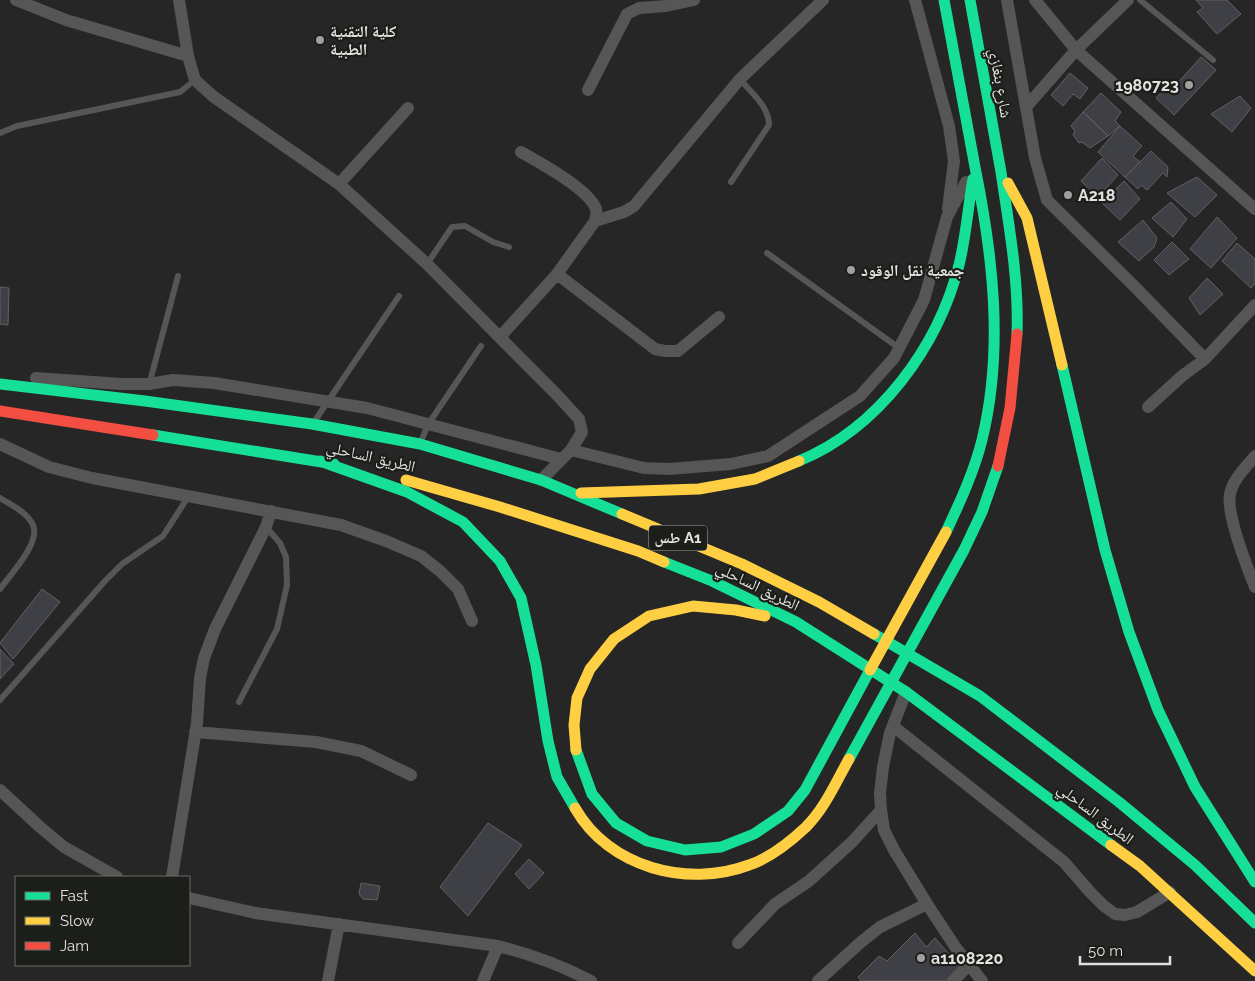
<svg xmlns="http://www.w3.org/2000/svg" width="1255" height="981" viewBox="0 0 1255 981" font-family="Raleway,'Noto Naskh Arabic',sans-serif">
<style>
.building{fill:#3f4046;stroke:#616162}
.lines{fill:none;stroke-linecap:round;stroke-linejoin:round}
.lane{stroke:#555655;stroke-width:6}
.street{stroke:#555655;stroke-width:12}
.fast{stroke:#16e098;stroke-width:11}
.slow{stroke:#ffcf43;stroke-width:11}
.jam{stroke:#f24e42;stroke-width:11}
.poi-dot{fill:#9fa09f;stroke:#1c1e1a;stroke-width:2}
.labels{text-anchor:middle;stroke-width:4.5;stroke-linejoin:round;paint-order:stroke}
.shield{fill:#1c1e1a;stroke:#a6a7a5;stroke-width:1}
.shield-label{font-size:15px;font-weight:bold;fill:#e1e2e0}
.poi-label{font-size:16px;font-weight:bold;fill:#e1e2e0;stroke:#1c1e1a;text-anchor:start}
.street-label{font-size:16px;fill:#e1e2e0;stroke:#1c1e1a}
</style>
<rect width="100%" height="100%" fill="#252625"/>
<path class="building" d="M1196,0H1227L1241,14L1217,34L1197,12L1203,8Z
M1201,57L1216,70L1174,115L1156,98L1170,83L1174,87Z
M1070,73L1088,88L1080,99L1073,94L1063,106L1051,95Z
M1101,93L1121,112L1115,121L1120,126L1108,136L1083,112Z
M1240,96L1251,108L1232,132L1211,114Z
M1083,112L1108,136L1090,148L1082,142L1079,143L1073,135L1075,131L1071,126Z
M1120,126L1142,146L1133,156L1140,162L1125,177L1098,152Z
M1151,151L1168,167L1167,177L1163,173L1147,190L1141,185L1138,189L1125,177Z
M1102,158L1118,175L1098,197L1081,181Z
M1197,177L1217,195L1195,217L1167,193Z
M1124,181L1140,199L1120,220L1102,203Z
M1171,202L1187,219L1173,237L1152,218Z
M1217,217L1237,238L1211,268L1190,249Z
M1143,220L1157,238L1154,247L1139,261L1118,242Z
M1172,242L1189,259L1169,275L1154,260Z
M1237,243L1255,259V284L1251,288L1222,261Z
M1207,278L1223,294L1200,315L1189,298Z
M0,287L9,288L8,325L0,324Z
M42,589L60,602L13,659L0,643Z
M0,649L14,664L0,679Z
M488,823L522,845L468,916L440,887Z
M529,859L544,873L529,889L515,874Z
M361,883L380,886L377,900L363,899L359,894Z
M915,933L926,947L935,938L960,967L947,981H861L858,977L879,956L887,961Z"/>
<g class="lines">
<path class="lane" d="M1140,0L1213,60
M0,133L17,126L180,92L195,80
M731,182L769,125C769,106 751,93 740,79
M767,253L899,348
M427,264L452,227L465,226L493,242L509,247
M149,385L178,276
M316,419L399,296
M421,441L429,423L481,346
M0,498C11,505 27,512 33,525C41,543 10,575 0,589
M0,700L105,581L122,564L163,536L188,497
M239,702L277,629L287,585L286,557L280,543L266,527"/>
<path class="street" d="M16,0L66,20L188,56
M179,0L188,56L195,80L214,97L339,184L427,264L558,396L579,419L582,432L571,450L541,480
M915,0L949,126L954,161L948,209
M1007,0L1035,158L1047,200L1135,287L1205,359
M1035,0L1076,50L1255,209
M588,90L627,14L639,8L666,6L694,0
M1026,107L1076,50L1128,0
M339,184L408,108
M595,221L624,212L634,206L740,79L823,0
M557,274L655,349L665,351H678L719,317
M500,337L557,274L595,221C596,217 597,213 596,209C589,189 540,163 521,152
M36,378L121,384H149L173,380L214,383L367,408L561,459
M1148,407L1182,376L1205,359L1255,305
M0,444L49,467L92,478L341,525L386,541L421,556L440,571L458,589L472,621
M571,450L644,468L669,469L731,464L768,456L860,396L894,358L924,300L947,217L966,182
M1255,456C1246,467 1233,479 1230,494C1226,513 1247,567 1255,587
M906,692L890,733L883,767L880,793L881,810L884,830L894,850L927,904L956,948L982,981
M893,726L1064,862L1090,892L1104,906L1115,914L1125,915L1137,912L1170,892
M195,732L316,742L361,751L411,775
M0,790L40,827L64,847L117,877
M172,877L197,723L200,678L204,658L215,629L266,527L271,511
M189,898L255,913L498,946C530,954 561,965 591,981
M738,943L775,904L809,881L852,842L881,810
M328,981L339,924
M483,981L498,946
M818,981L861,942L880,927L927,904
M953,981L969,965"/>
<path class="fast" d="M944,0L975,167
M970,0L1001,172
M1001,172C1009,226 1019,280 1017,334
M1062,365L1105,550L1129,632L1158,710L1195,787L1255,882
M0,384L145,401L312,424L420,444L541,480L622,514
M153,435L334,464
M320,461L407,492L463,522L500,561L521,598L536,665L548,741L557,777L575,808
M799,461C879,428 938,347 959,265C966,237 968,207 973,179
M946,532C960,502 974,472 982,440C1004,350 993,256 975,167
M664,562L712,581L796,622L906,692L1111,845
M874,634L980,696L1119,802L1195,865L1255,923
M576,750L592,794L616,823L647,841L685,850L721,847L754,834L788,811L805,790L870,670
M849,759L964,550L982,512L998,466"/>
<path class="slow" d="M1008,183L1027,218L1062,365
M406,480L500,507L638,551L664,562
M581,493L699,489L755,479L799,461
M622,514L742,564L819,602L874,634
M870,670L946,532
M576,750L574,725L577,698L590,669L614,639L649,616L693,606L736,610L765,616
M575,808C609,868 688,888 749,865C770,858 790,842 806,827C825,808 836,782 849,759
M1111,845L1140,866L1255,971"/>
<path class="jam" d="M0,411L153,435
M998,466L1010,408L1017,334"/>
</g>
<g class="poi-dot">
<circle cx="320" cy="40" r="5"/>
<circle cx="1189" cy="85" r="5"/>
<circle cx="1068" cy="195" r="5"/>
<circle cx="851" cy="270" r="5"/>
<circle cx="921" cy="958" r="5"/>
</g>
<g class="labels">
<rect class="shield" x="649" y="525.5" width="58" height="25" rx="4"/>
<g class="shield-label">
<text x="678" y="543">طس A1</text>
</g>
<g class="poi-label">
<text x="330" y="37">كلية التقنية<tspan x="330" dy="18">الطبية</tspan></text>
<text x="1179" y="91" text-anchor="end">1980723</text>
<text x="1078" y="201">A218</text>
<text x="861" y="276">جمعية نقل الوقود</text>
<text x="931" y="964">a1108220</text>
</g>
<g class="street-label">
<text transform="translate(1001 83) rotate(80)" y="6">شارع بنغازي</text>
<text transform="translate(371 456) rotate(13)" y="6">الطريق الساحلي</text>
<text transform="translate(758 586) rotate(26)" y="6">الطريق الساحلي</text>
<text transform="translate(1096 813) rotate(37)" y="6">الطريق الساحلي</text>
</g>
</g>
<rect x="15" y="876" width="175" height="90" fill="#1c1e1a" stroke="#6b6c69"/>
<rect x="25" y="892" width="25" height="8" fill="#16e098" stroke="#6b6c69"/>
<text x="60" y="901" font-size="15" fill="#e1e2e0">Fast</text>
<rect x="25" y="917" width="25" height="8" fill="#ffcf43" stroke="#6b6c69"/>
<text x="60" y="926" font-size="15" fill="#e1e2e0">Slow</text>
<rect x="25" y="942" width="25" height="8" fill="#f24e42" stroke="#6b6c69"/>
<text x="60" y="951" font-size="15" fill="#e1e2e0">Jam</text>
<path d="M1080 956v8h90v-8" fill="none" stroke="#e1e2e0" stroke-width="2.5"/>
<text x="1088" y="956" font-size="15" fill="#e1e2e0" stroke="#1c1e1a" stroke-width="4" paint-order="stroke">50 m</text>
</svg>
